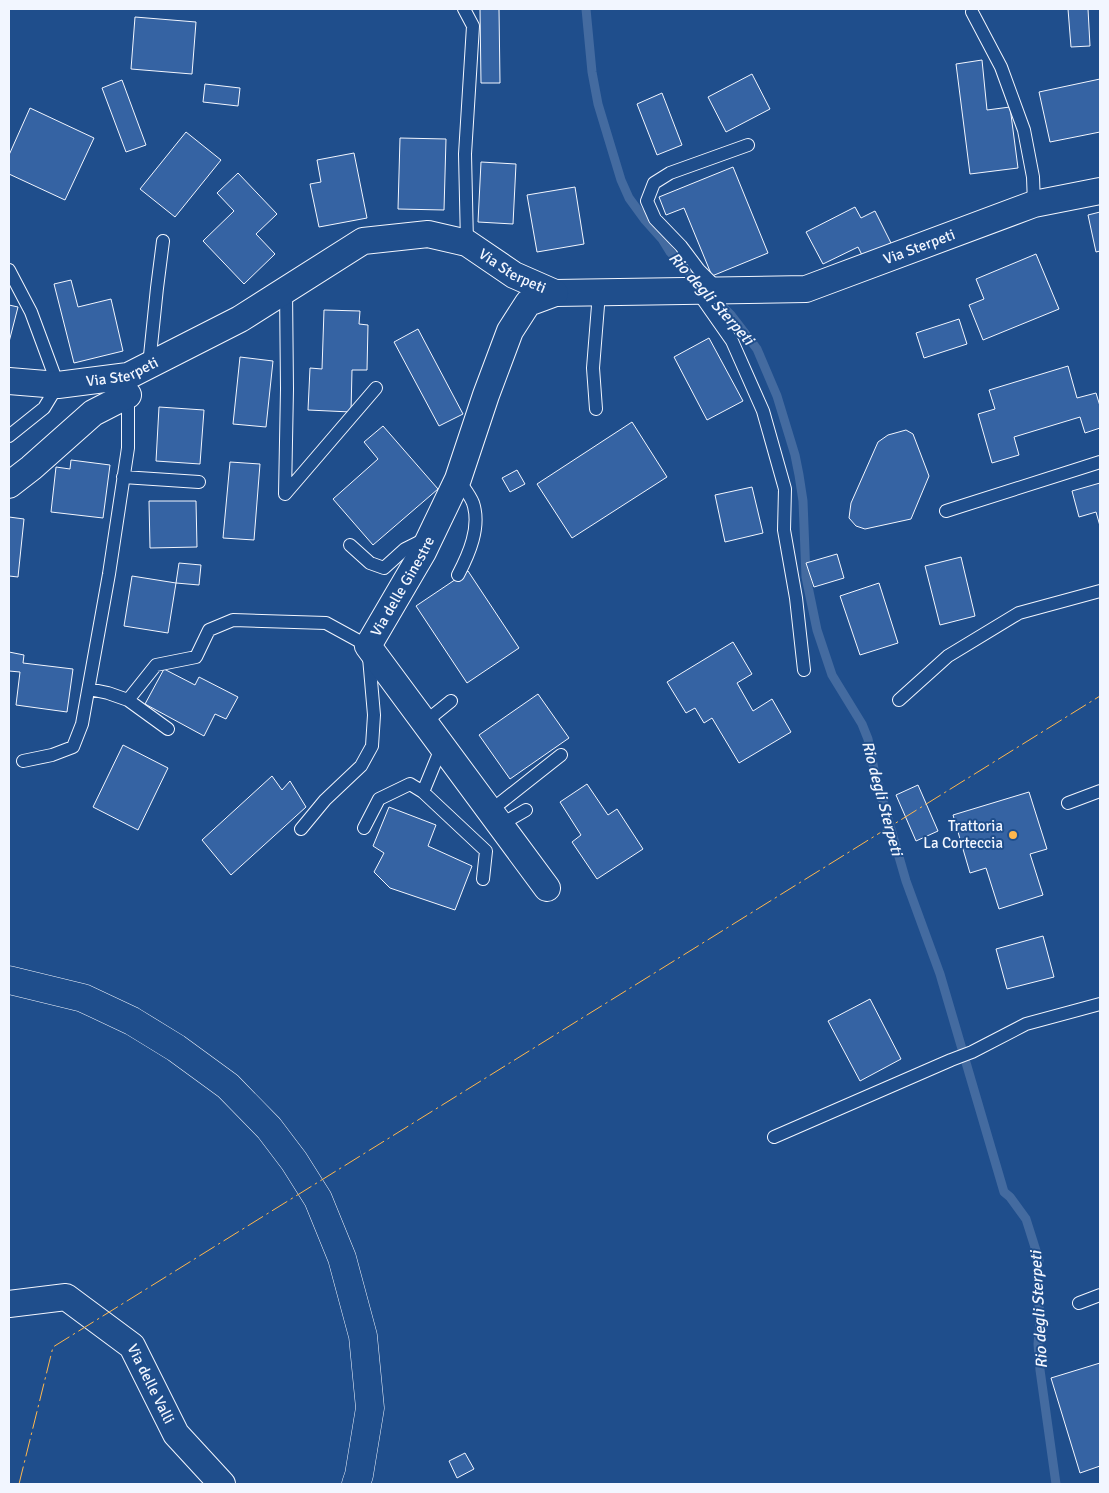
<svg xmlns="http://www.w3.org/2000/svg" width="1109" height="1493" viewBox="0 0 1109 1493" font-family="Signika,sans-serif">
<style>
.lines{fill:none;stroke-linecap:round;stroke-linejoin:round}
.stream{stroke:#446ba0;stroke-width:9}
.building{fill:#3563a3;stroke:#f2f6ff}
.service-casing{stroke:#f2f6ff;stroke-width:14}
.minor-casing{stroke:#f2f6ff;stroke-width:28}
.motorway-casing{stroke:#f2f6ff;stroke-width:29}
.service{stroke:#1f4e8c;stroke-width:12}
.minor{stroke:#1f4e8c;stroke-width:26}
.motorway{stroke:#1f4e8c;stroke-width:28}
.power{stroke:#ffb74d;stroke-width:1;stroke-dasharray:18 4 2.5 4;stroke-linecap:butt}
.poi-dot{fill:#ffb74d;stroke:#1f4e8c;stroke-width:2}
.labels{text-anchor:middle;stroke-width:4;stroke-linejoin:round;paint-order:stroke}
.street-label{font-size:15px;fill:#f2f6ff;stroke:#1f4e8c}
.poi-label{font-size:15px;fill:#f2f6ff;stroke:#1f4e8c;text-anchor:end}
.water-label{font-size:16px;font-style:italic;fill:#f2f6ff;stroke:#1f4e8c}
</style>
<rect width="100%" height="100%" fill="#1f4e8c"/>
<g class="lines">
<path class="stream" d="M586,9L592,72L598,104L621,180L629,198L645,220L662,239L670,252L702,286
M711,295L731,315L757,349L777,396L795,455L799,475L803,501L806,577L817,630L832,675L862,724L868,739L875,774L906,881L940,974L1004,1192L1010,1197L1026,1219L1039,1260L1037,1274L1040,1321L1038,1344L1040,1370L1056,1484"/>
</g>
<path class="building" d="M480,9H499L500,83H481Z
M1068,9H1088L1090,46L1071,47Z
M135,17L196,22L192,74L131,69Z
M982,60L987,110L1010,107L1018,168L970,174L956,64Z
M752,74L770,109L726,132L708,97Z
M1100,79V132L1050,142L1039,92Z
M122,80L146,145L126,152L102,88Z
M205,84L240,88L238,106L203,102Z
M662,93L682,145L657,155L637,104Z
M30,108L94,138L65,200L9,174V155Z
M186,132L221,160L175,217L140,189Z
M400,138L446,139L444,210L398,209Z
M354,153L367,218L319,227L310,184L321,182L317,160Z
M481,162L516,164L513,224L478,222Z
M733,167L768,253L712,276L684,208L666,215L659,197Z
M238,173L277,214L256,234L275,254L244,284L203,241L234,211L217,193Z
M575,187L584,244L537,252L527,195Z
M855,207L861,218L875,211L891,243L863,257L858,247L823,264L806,232Z
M1100,212V251L1096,252L1088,215Z
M1036,254L1059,309L983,340L969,305L984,299L976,279Z
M71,280L78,307L111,299L123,351L74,363L54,284Z
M9,305L18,307L9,342Z
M324,310L360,311L359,324L368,325L367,370H352L351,412L308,410L310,368L322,369Z
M959,319L967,344L924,358L916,333Z
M418,329L463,414L439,426L394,342Z
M709,338L743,401L707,420L674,357Z
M240,357L273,361L266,427L233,424Z
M1068,366L1077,398L1096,393L1100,406V428L1085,433L1080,417L1014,437L1019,455L992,463L978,414L995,409L989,390Z
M159,407L204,410L200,464L156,461Z
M632,422L667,477L572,538L537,484Z
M383,426L438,489L373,545L333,499L378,459L364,442Z
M906,430L913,434L929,476L911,519L865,529L856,526L849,518L851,503L878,442L888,435Z
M71,460L110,465L103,518L51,512L56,467L70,469Z
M230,462L260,464L254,540L223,538Z
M517,470L525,484L510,492L502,478Z
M1100,483V526L1096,512L1079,517L1072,491Z
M752,487L763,533L725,542L715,495Z
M149,501H196L197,547L150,548Z
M9,517L24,519L18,577L9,576Z
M837,554L844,578L814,587L806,563Z
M961,557L975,616L940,625L925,566Z
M179,563L201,565L199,585L176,583Z
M468,571L519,648L467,683L416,606Z
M132,576L176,583L168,633L124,626Z
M879,583L898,643L860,655L840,596Z
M733,642L752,674L737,683L753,711L772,699L791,732L739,763L712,718L704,723L695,708L686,713L667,682Z
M9,652L24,655L23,663L73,669L67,712L16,705L20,672L9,671Z
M164,669L195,685L199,677L238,697L226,719L215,714L204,736L145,704Z
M538,694L569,738L510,779L479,735Z
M123,745L168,768L138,830L93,807Z
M272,776L282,790L290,781L306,807L231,875L202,840Z
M587,784L608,815L617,809L643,849L597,879L572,842L581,835L560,802Z
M918,785L938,831L916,841L896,795Z
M1029,792L1047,849L1030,854L1043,895L999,909L986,868L970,873L953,815Z
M389,807L436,825L428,846L472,866L455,910L390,888L374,872L384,853L373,846Z
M1043,936L1054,977L1007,989L996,949Z
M870,999L901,1059L860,1081L828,1021Z
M1100,1363V1466L1080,1473L1051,1378Z
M465,1453L474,1469L457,1478L449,1461Z"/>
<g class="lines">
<g class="service-casing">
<path id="service" d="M464,9L473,26L465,154L467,243
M972,12L1001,67L1024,130L1033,177L1034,204
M9,270L31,312L58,385L44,408L9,436
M718,289L699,270L681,246L655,219L647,201L654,183L670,173L748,145
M697,291L732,341L763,411L785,489L784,530L796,598L804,670
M149,365L157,288L163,241
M596,409L593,368L599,293
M123,477L199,482
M285,494L287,389L286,290
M285,494L376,388
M946,511L1100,462
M350,545L370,563L384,568L405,549L425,539
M458,575C469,554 481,527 473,503C470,495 463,487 458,479
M89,689L108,693L128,700L156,665L196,657L209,630L233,620L326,623L368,646L374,715L372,746L361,766L325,800L301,829
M128,700L168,729
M899,700L948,656L1019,613L1100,591
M425,722L451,701
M23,761L52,755L73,747L82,724L109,574L128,448V394
M423,792L486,851L483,879
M1068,803L1100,791
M490,811L561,755
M500,825L526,810
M364,828L379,799L410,784L423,792L442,746
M774,1137L951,1060L972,1052L1026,1024L1100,1004
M1079,1303L1100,1295"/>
</g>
<g class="minor-casing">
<g id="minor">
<path id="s1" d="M9,381L58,385L128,376L240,319L363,241L428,234L467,243L514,275L555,293L806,289L1034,204L1100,191"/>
<path d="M9,485L31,468L93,413L128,395"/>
<path id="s2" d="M547,888L368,646L423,552L458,479L486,395L510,331L528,303L555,293"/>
<path id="s3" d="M9,1304L66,1297L132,1346L176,1434L222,1484"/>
</g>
</g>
<g class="motorway-casing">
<path id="motorway" d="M9,980L83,998L132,1021L176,1048L228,1086L269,1128L294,1161L318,1199L342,1258L363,1336L370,1408L359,1475L356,1484"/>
</g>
<use href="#service" class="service"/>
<use href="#minor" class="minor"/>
<use href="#motorway" class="motorway"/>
<path class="power" d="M19,1484L53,1347L1100,696"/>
</g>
<circle class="poi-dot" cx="1013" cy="835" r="5"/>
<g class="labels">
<g class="street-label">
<text dy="5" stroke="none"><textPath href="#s1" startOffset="970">Via Sterpeti</textPath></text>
<text dy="5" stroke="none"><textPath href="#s1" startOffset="550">Via Sterpeti</textPath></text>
<text dy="5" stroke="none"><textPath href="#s1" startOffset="115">Via Sterpeti</textPath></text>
<text dy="5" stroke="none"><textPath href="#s2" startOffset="370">Via delle Ginestre</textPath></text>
<text dy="5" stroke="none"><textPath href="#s3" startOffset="182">Via delle Valli</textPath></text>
</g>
<g class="poi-label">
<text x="1003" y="831">Trattoria<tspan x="1003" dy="17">La Corteccia</tspan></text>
</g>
<g class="water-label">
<text transform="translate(712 298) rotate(48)" y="6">Rio degli Sterpeti</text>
<text transform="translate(883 798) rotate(75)" y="6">Rio degli Sterpeti</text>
<text transform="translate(1038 1310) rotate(-93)" y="6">Rio degli Sterpeti</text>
</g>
</g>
<rect width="1109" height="1493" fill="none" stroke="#f2f6ff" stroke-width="20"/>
</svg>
